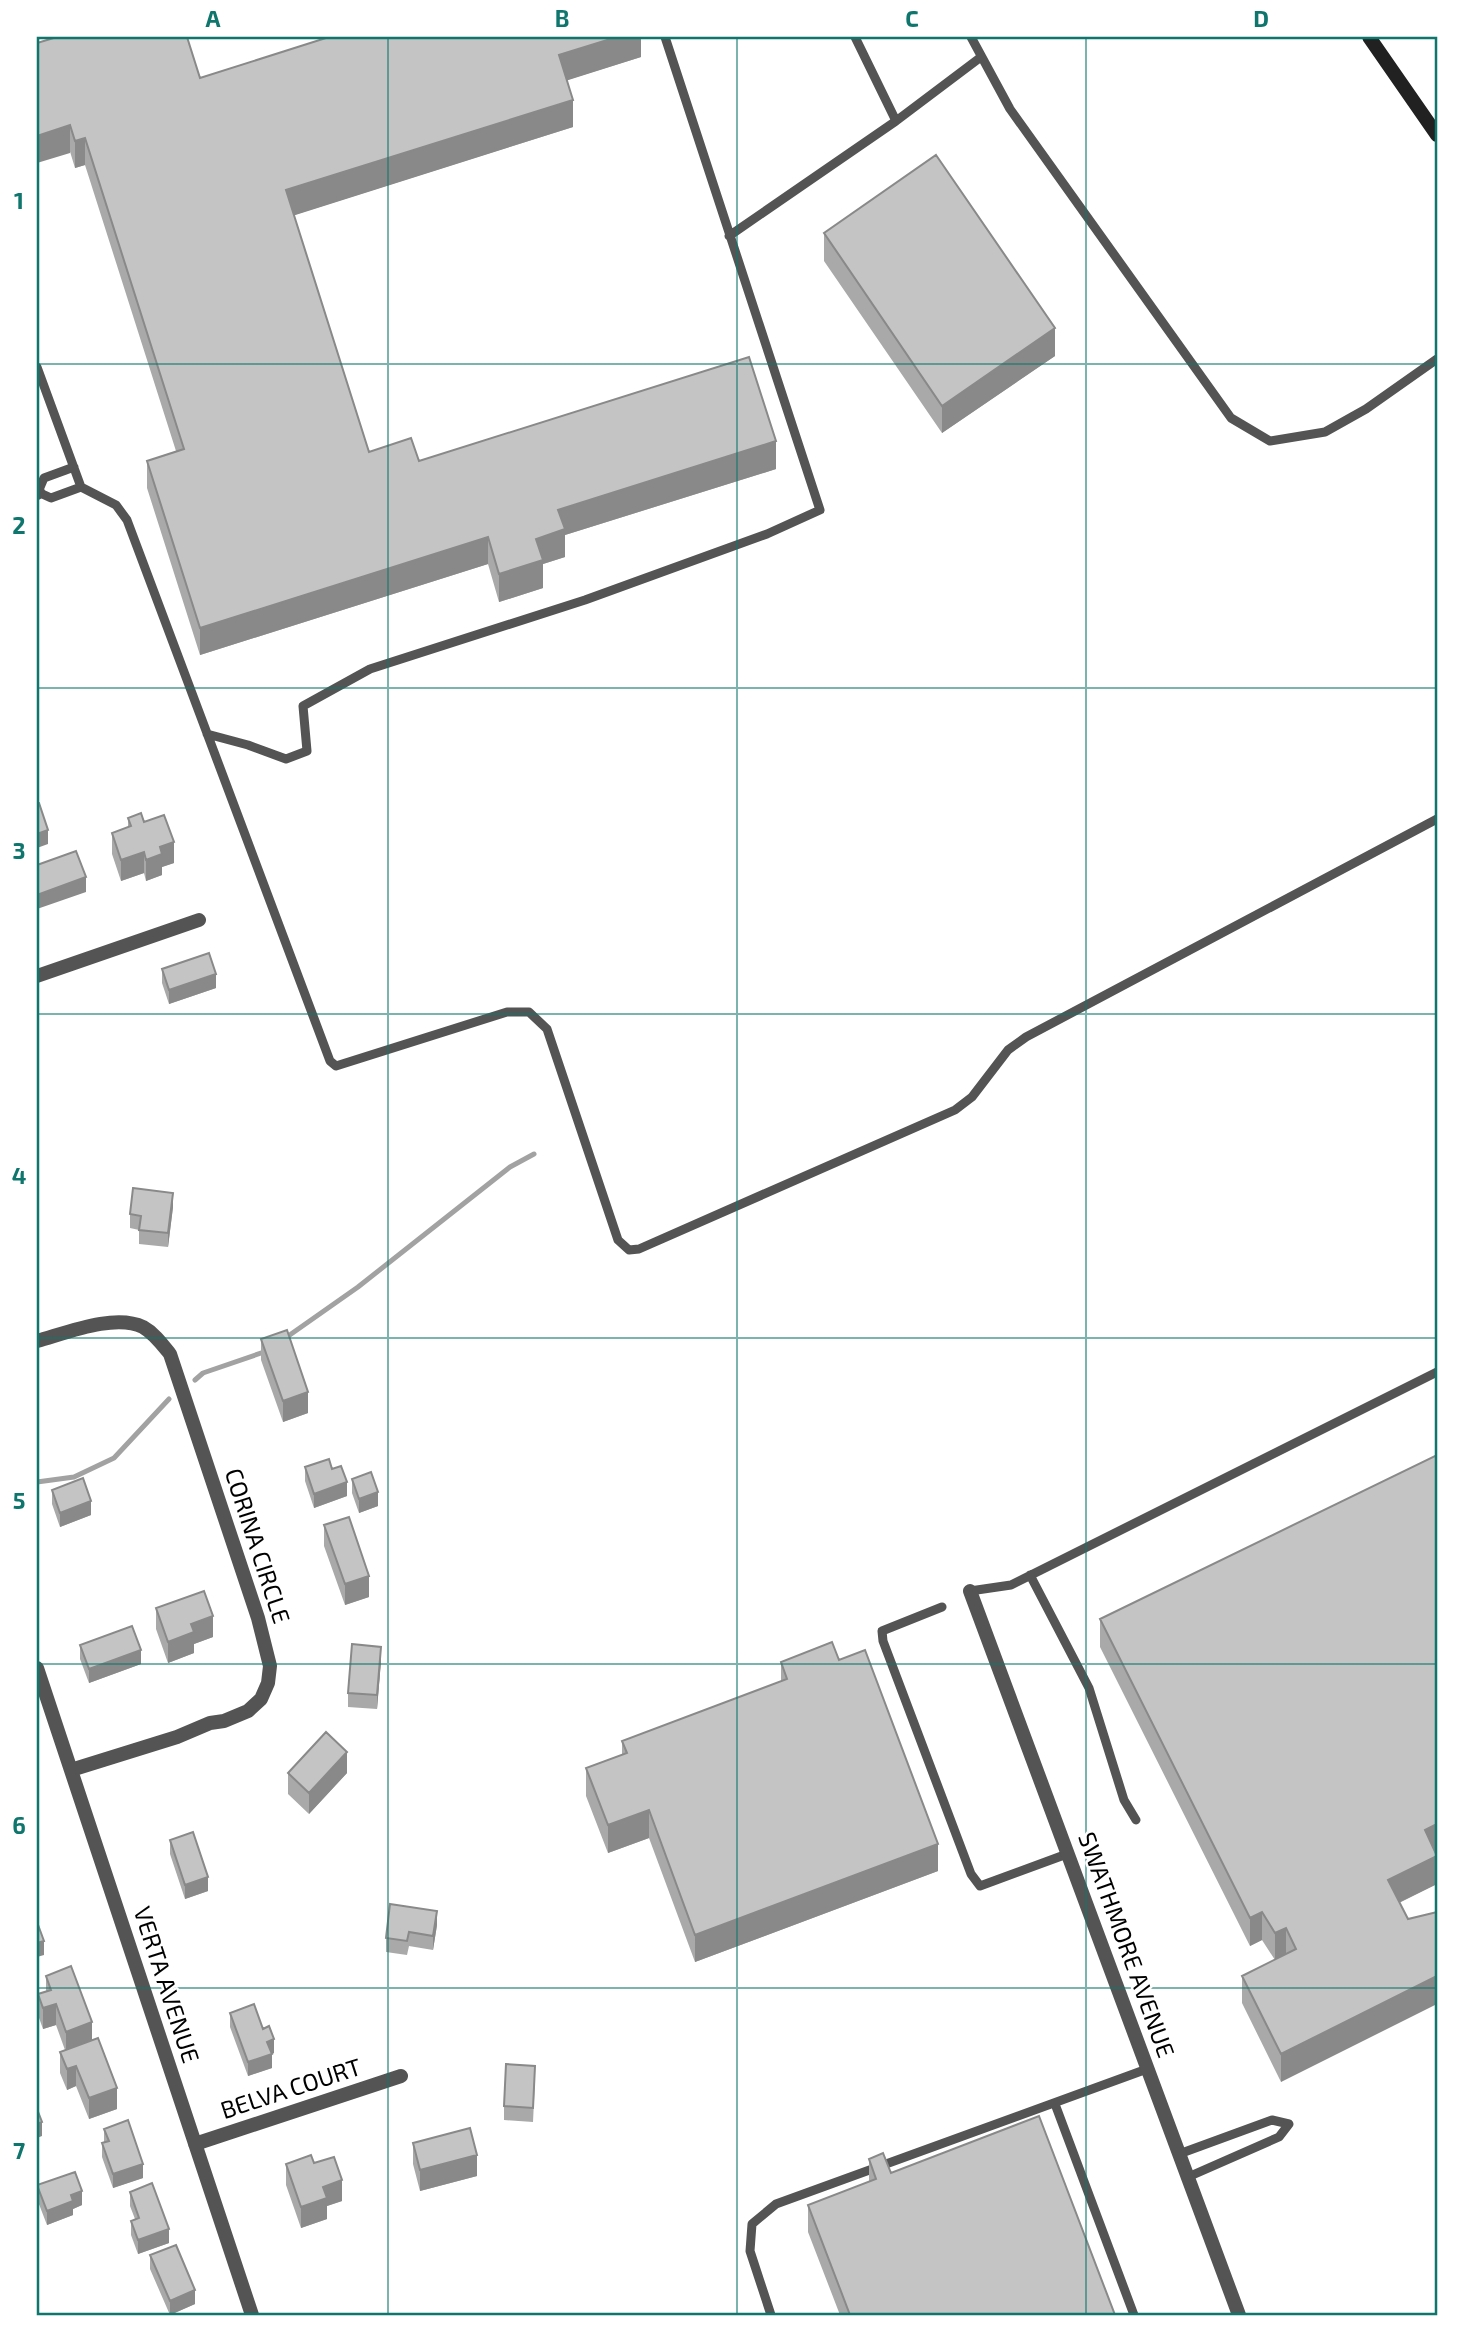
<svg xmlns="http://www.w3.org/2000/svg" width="1474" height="2352" viewBox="0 0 1474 2352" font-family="'Exo 2',sans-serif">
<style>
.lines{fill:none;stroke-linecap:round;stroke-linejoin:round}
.stream{stroke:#a2a2a2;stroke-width:5}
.lane{stroke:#545454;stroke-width:9}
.street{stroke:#545454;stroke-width:14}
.secondary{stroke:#212121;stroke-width:14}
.wall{fill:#a9a9a9}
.shaded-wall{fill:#898989}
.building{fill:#c4c4c4;stroke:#898989;stroke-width:2}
.grid{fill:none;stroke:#0f766e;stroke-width:2;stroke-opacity:0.55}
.labels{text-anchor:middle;stroke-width:5;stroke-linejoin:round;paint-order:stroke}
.street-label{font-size:24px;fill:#000;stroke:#fff}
.neatline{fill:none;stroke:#0f766e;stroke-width:2.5}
.grid-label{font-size:23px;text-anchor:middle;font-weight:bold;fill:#0f766e}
</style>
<rect width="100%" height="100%" fill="#fff"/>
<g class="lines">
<path class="stream" d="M284,1339L358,1287L510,1167L534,1154
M195,1380L203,1373L267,1351
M37,1482L74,1477L114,1458L169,1399"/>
<path class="lane" d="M855,37L896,121
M971,37L1010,109L1231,418L1270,441L1325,432L1366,409L1437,359
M729,236L896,121L981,57
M37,367L81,487L116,505L127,520L330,1061L336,1066L507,1012H529L547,1029L618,1240L629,1250L639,1249L955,1110L972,1097L1008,1050L1026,1037L1437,819
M74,467L44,478L38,492L51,498L81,487
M207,734L248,745L286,759L307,751L303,706L370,669L585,600L767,534L820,510L665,37
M1030,1575L1089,1688L1124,1800L1136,1820
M970,1591L1011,1585L1437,1372
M942,1607L882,1631L883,1641L971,1874L980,1886L1067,1854
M1055,2104L1134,2315
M1179,2154L1272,2120L1289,2124L1279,2137L1188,2177
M771,2315L750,2251L752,2224L776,2204L1147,2069"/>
<path class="street" d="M37,493L38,492
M37,976L199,920
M37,1341C66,1333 115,1313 143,1327C154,1333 162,1344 170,1354L258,1618L270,1666L268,1683L261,1699L248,1711L224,1721L210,1723L177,1737L71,1770
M970,1591L1239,2315
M37,1668L252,2315
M195,2144L401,2076"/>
<path class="secondary" d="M1369,37L1437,135"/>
</g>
<path class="wall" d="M641,37V57L567,80L573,127L294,215L369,452L419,461L776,469L565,535V557L543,564V588L499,602L488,564L200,655L147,488V461L176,451L85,165L75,168L37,43L200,78Z
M824,233L1055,356L942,433L824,261Z
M128,818L144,822L174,863L162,867V875L146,881L144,873L121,881L112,854V833L128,827Z
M162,969L216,988L169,1004L162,983Z
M173,1207L168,1247L139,1244V1230L130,1228V1214Z
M261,1339L308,1413L283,1422L261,1360Z
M1437,1455V1851L1436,1852L1437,1855V1884L1399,1903L1281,2082L1242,2003V1976L1275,1960L1262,1940L1250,1946L1100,1647V1619Z
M305,1467L332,1469L347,1496L314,1508L305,1481Z
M352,1479L378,1506L359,1513L352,1493Z
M52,1490L91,1515L60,1527L52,1504Z
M324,1525L369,1597L345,1605L324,1546Z
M156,1608L213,1637L194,1644V1653L168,1663L156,1629Z
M80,1645L141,1664L89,1683L80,1659Z
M839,1660L938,1871L695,1962L649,1838L608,1853L586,1796V1768L622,1755V1741L781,1681V1662Z
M381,1661L377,1709L348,1707V1693Z
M288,1773H347L309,1814L288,1794Z
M170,1840L208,1891L185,1899L170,1854Z
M437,1925L433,1950L409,1946L407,1955L386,1952V1938Z
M46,1976L92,2040L117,2109L89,2119L76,2086L67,2090L60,2073V2052L65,2050L56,2025L43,2029L38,2015V1994L46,1992Z
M230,2013L263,2029L274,2053L272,2054V2068L248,2076L230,2027Z
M535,2080L533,2122L504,2120V2106Z
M104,2129L143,2178L113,2188L102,2157V2143H104Z
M413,2143L477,2176L420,2191L413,2164Z
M869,2159L891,2173L1115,2315H840L808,2232V2205L869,2182Z
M314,2163L342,2201L327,2206V2219L301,2228L286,2185V2164Z
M37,2185L82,2205L73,2209V2215L47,2225L37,2199Z
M130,2192L169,2243L138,2254L131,2235V2221L135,2219L130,2206Z
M150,2255L195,2304L170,2315L150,2269Z"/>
<path class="shaded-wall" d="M617,37H641V57L559,83V55Z
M573,100V127L286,218V190Z
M70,125V153L37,163V136Z
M85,138V165L75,168V141Z
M1055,328V356L942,433V406Z
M776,441V469L565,535V557L543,564V588L499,602V574L536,539L558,510Z
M488,537V564L200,655V628Z
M48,830V844L37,848V834Z
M174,842V863L162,867V875L146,881V860L160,847Z
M144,852V873L121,881V860Z
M86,877V892L37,909V895Z
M216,974V988L169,1004V990Z
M173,1193V1207L168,1247V1233Z
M308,1392V1413L283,1422V1401Z
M347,1482V1496L314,1508V1494Z
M378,1492V1506L359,1513V1499Z
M91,1501V1515L60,1527V1513Z
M369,1576V1597L345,1605V1584Z
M213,1616V1637L194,1644V1653L168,1663V1642L191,1624Z
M381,1647V1661L377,1709V1695Z
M141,1650V1664L89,1683V1669Z
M347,1752V1773L309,1814V1793Z
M649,1810V1838L608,1853V1825Z
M1437,1824V1851L1425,1857V1830Z
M938,1844V1871L695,1962V1935Z
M1437,1856V1884L1388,1908V1880Z
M208,1877V1891L185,1899V1885Z
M437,1911V1925L433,1950V1936Z
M1262,1912V1940L1250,1946V1918Z
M1286,1928V1956L1275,1961V1933Z
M44,1941V1955L37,1957V1943Z
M1437,1976V2004L1281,2082V2054Z
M56,2004V2025L43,2029V2008Z
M92,2022V2043L66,2053V2032Z
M274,2039V2053L272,2054V2068L248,2076V2062L267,2042Z
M76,2066V2086L67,2090V2069Z
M117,2088V2109L89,2119V2098Z
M42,2122V2136L37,2138V2124Z
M477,2155V2176L420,2191V2170Z
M143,2164V2178L113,2188V2174Z
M342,2180V2201L327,2206V2219L301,2228V2207L323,2187Z
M82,2191V2205L73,2209V2215L47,2225V2211L71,2195Z
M169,2229V2243L138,2254V2240Z
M195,2290V2304L170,2315V2301Z"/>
<path class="building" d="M57,37H187L200,78L329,37H617L559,55L573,100L286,190L369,452L411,438L419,461L749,357L776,441L558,510L565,529L536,539L543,560L499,574L488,537L200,628L147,461L184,449L85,138L75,141L70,125L37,136V43Z
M936,155L1055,328L942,406L824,233Z
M37,803H39L48,830L37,834Z
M141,813L144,822L164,815L174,842L160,847L162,854L146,860L144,852L121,860L112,833L131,826L128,818Z
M76,851L86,877L37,895V865Z
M209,953L216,974L169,990L162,969Z
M133,1188L173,1193L168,1233L139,1230L141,1216L130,1214Z
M287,1330L308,1392L283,1401L261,1339Z
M1437,1455V1824L1425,1830L1437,1856L1388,1880L1408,1919L1437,1912V1976L1281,2054L1242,1976L1296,1949L1286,1928L1275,1933L1262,1912L1250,1918L1100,1619Z
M329,1459L332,1469L341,1466L347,1482L314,1494L305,1467Z
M371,1472L378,1492L359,1499L352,1479Z
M83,1478L91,1501L60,1513L52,1490Z
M349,1517L369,1576L345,1584L324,1525Z
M204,1591L213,1616L191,1624L194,1632L168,1642L156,1608Z
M132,1626L141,1650L89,1669L80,1645Z
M832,1642L839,1660L865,1650L938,1844L695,1935L649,1810L608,1825L586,1768L627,1753L622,1741L787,1679L781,1662Z
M352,1644L381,1647L377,1695L348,1693Z
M326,1732L347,1752L309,1793L288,1773Z
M193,1832L208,1877L185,1885L170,1840Z
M390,1904L437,1911L433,1936L409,1932L407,1941L386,1938Z
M37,1922L44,1941L37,1943Z
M71,1966L92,2022L66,2032L56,2004L43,2008L38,1994L51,1990L46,1976Z
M254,2004L263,2029L269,2026L274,2039L267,2042L272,2054L248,2062L230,2013Z
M98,2038L117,2088L89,2098L76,2066L67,2069L60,2052Z
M506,2064L535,2066L533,2108L504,2106Z
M37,2109L42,2122L37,2124Z
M1039,2116L1115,2315H850L808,2205L876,2179L869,2159L883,2153L891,2173Z
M128,2120L143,2164L113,2174L102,2143L109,2141L104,2129Z
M470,2128L477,2155L420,2170L413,2143Z
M311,2155L314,2163L334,2157L342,2180L323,2187L327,2198L301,2207L286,2164Z
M75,2172L82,2191L71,2195L73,2201L47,2211L37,2185Z
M152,2183L169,2229L138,2240L131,2221L139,2218L130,2192Z
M176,2245L195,2290L170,2301L150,2255Z"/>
<path class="grid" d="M388,37V2315M737,37V2315M1086,37V2315M37,364H1437M37,688H1437M37,1014H1437M37,1338H1437M37,1664H1437M37,1988H1437"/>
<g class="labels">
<g class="street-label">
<text transform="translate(257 1546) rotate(72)" y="8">CORINA CIRCLE</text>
<text transform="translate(1126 1945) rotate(70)" y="8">SWATHMORE AVENUE</text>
<text transform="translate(166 1985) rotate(72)" y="8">VERTA AVENUE</text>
<text transform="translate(291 2089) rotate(-18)" y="8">BELVA COURT</text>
</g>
</g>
<rect width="1474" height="2352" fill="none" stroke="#ffffff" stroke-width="77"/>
<rect x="38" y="38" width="1398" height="2276" class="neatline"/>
<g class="grid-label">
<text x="213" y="27">A</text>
<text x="562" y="27">B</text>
<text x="912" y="27">C</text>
<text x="1261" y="27">D</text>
<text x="19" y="209">1</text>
<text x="19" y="534">2</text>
<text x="19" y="859">3</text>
<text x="19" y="1184">4</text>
<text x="19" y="1509">5</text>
<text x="19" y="1834">6</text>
<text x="19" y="2159">7</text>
</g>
</svg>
